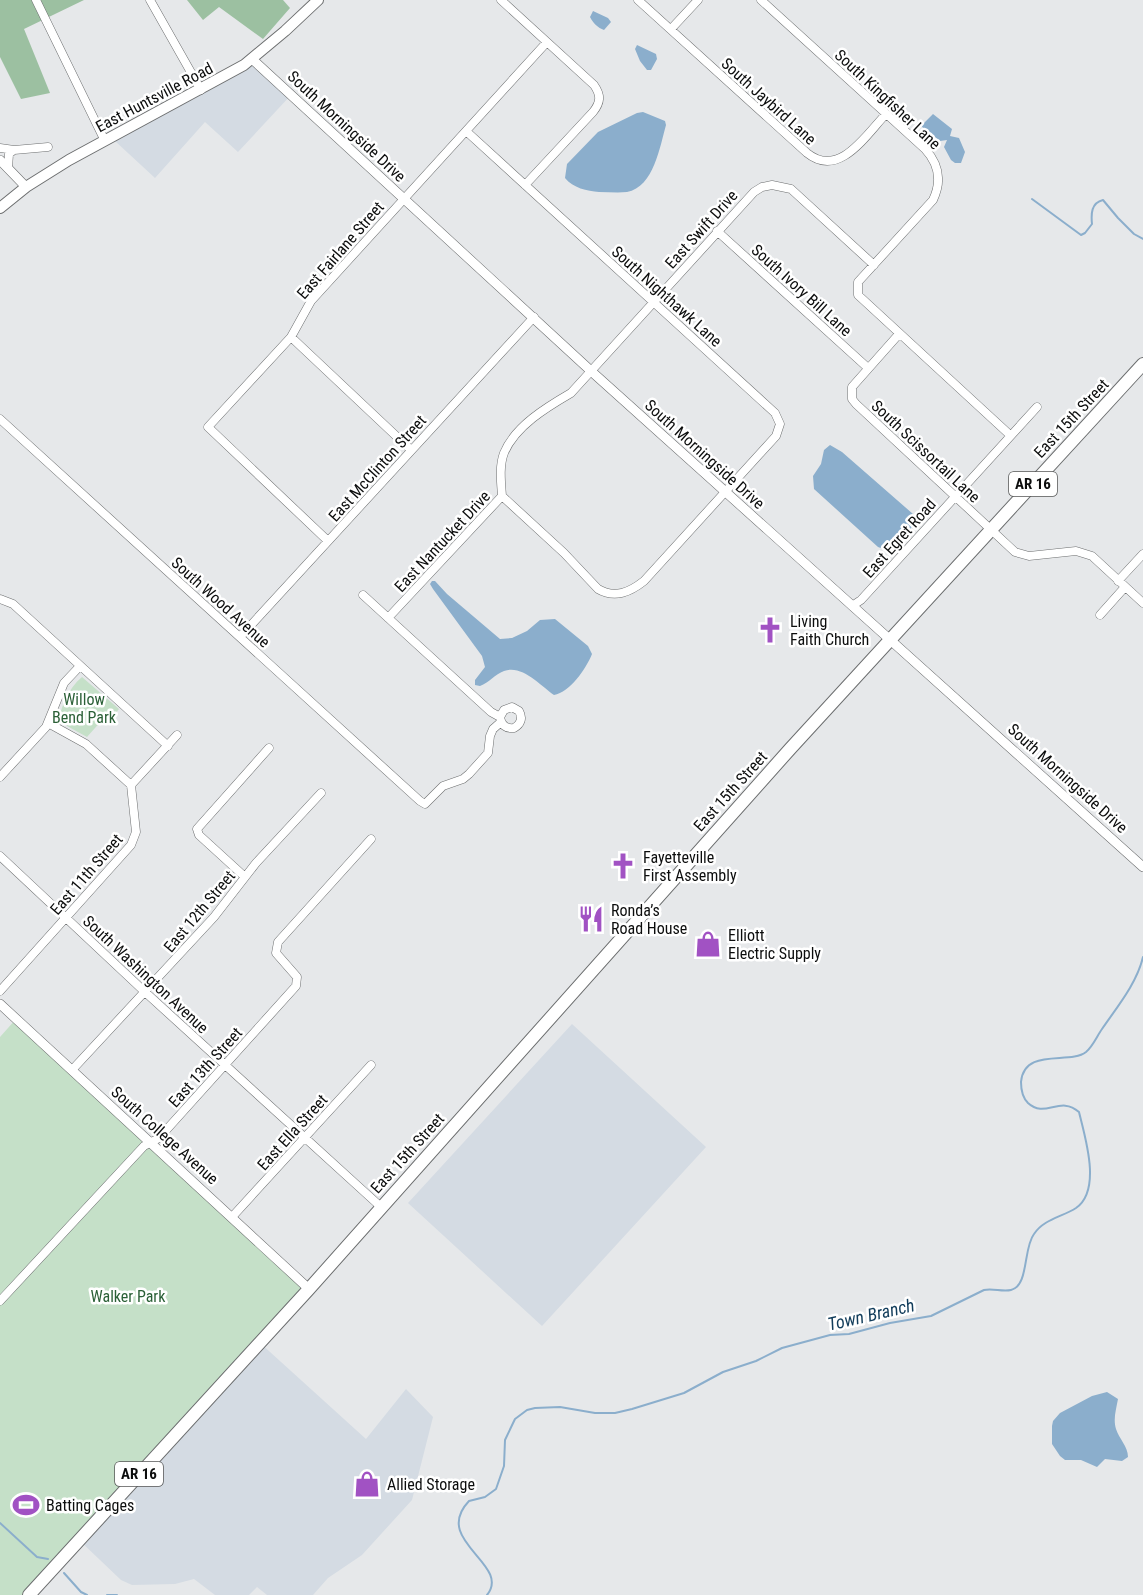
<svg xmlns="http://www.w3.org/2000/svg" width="1143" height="1595" viewBox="0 0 1143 1595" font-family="'Roboto Condensed',sans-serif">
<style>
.built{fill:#d4dbe3}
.green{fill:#c5e0c8}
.forest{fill:#9cc0a1}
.water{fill:#8baecc}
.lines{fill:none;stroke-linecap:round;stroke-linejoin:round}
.stream{stroke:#8baecc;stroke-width:2}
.minor-casing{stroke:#6c6e6f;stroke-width:9}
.tertiary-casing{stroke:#6c6e6f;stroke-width:10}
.secondary-casing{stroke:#6c6e6f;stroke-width:12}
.primary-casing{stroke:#6c6e6f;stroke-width:14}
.minor{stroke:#fff;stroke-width:8}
.tertiary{stroke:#fff;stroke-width:9}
.secondary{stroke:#fff;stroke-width:10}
.primary{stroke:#fff;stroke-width:12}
.labels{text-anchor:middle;stroke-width:5;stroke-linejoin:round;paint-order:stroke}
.shield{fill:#fff;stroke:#555656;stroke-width:1.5}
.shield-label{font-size:15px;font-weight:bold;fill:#0c0d0d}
.street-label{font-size:16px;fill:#0c0d0d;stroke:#fff}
.poi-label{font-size:16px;fill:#0c0d0d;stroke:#fff;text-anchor:start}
.park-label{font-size:16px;fill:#2b6037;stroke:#fff}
.water-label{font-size:18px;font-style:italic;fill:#123d5b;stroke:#fff}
</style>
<rect width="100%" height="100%" fill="#e6e8ea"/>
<path class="built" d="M252,59L291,95L238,152L205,122L155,178L115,141Z
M572,1024L706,1147L542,1326L408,1203Z
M259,1342L366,1439L406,1389L433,1417L412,1500L362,1555L328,1578L313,1595H267L257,1587L249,1595H215L194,1579L175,1584L132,1585L121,1580L79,1540Z"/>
<path class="green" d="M82,677L119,709L115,714L103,719L87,737L58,721C63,703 68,689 82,677Z
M16,1019L309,1289L29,1595H0V1037Z"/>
<path class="forest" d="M0,0H84L24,29L50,93L21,99L0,57Z
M187,0H283L290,8L263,39L219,7L203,20Z"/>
<path class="water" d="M593,11L608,18L611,22L604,30C598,28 593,23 590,17Z
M637,45L656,54L657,59L651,70H647L640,61L635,49Z
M643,112L665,121L666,125C660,146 654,187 627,192C618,193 608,192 599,192C587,191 573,188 565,178L567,164L598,132L637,113Z
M933,114L952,129L950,136L959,138L965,152L961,163H955L951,160L944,147L947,140L940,141L921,126Z
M830,445L842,452L913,514C917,525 903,542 893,547C887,550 883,549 878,547L814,489L813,476L821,464L824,450Z
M432,581H435L447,594L500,639L512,638L527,631L540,620L555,619L588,646L592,654C586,669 570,692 554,695C541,686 522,664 504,671C495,674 489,683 480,686L475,685V680L485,667L482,656L433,589L430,584Z
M1107,1392L1118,1399C1116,1410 1113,1419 1116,1429C1119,1439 1128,1446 1128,1457L1122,1461L1105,1459L1097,1467L1081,1460H1065L1060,1456L1052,1444V1426L1053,1421L1060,1413L1092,1396Z"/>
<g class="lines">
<path class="stream" d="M1032,199L1081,235L1085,233L1092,224C1091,214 1091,203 1103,200L1118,218L1134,234L1143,239
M0,1523L37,1557L48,1559
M64,1573L81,1592L87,1595
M107,1595H117
M487,1595C512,1564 431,1541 469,1501L485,1497L496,1489L504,1466L505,1440L515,1419L527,1410L535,1408L560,1407L595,1413H615L632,1409L684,1393L723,1372L756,1361L782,1348L830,1335L849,1334L890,1323L931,1316L984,1290C993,1288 1002,1292 1011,1290C1029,1286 1023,1248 1034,1234C1044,1219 1062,1217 1076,1208C1102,1190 1085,1137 1079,1112C1060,1095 1045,1119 1028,1103C1023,1098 1021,1089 1021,1082C1024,1047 1070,1065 1086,1052C1093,1046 1097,1036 1102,1029C1117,1007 1137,983 1143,957"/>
<g class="minor-casing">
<path id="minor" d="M36,0L104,139
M150,0L201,90
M501,0L594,85C601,95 601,102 593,112L525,185
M638,0L807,153C839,179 866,135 886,114
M761,0L925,149C939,164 942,181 933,200L858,282V295L1010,435
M671,29L698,0
M466,131L775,413L780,424L776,436L644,581C630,592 615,599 598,589L564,553L502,496
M0,148L14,150
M8,168L9,154L14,150L48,147
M717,231L868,368
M899,334L852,387V399L856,404L1015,552L1029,556L1076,551L1092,556L1143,603
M291,337L411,450
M0,419L420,801L425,804L443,786L463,779L469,774L488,753L490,736L493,729L501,722
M328,541L208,427L291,337L311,301L547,42
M1118,581L1143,554
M363,595L491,712L500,717C501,725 506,729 514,728C521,724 523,718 519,711L512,707L504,710L500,717
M0,599L13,604L168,746
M852,606L861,600L1037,407
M1100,615L1125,587
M388,618L502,496C501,482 499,466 504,453C515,426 547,407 571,393L754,192L762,187L772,185L791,189L874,265
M240,637L534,317
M48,723L86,744L131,785
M0,777L46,727L64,683L80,666
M0,856L145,992L381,1207
M245,877L199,835L197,829L269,748
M0,991L131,845L136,832L131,785L177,735
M72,1070L214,917L256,863L321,793
M232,1217L371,1065
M0,1301L144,1146L159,1138L296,986L297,977L276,953L278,942L371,839"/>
</g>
<g class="tertiary-casing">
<path id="tertiary" d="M252,59L591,371L1143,867
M0,160L26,187
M0,1004L309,1289"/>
</g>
<g class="secondary-casing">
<path id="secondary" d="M0,208L26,187L69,160L244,65L285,31L318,0"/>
</g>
<g class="primary-casing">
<path id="primary" d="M29,1595L309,1289L790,749L1143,364"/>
</g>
<use href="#minor" class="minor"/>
<use href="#tertiary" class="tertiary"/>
<use href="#secondary" class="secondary"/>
<use href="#primary" class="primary"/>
</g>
<defs>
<g id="church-bare" transform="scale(2.07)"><path d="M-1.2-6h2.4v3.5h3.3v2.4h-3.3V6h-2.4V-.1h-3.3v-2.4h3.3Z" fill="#a152c3" stroke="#fff" stroke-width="2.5" paint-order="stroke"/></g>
<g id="restaurant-bare" transform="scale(2.07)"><path d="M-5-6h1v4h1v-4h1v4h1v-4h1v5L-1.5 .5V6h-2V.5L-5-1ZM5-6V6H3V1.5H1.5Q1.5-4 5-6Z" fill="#a152c3" stroke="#fff" stroke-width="2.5" paint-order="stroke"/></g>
<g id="shop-bare" transform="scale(2.07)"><path d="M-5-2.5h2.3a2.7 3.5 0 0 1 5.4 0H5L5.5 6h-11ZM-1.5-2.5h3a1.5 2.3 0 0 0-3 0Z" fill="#a152c3" stroke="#fff" stroke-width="2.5" paint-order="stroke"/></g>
<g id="stadium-bare" transform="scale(2.07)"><path d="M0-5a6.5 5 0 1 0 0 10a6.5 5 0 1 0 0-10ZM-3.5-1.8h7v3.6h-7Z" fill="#a152c3" stroke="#fff" stroke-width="2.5" paint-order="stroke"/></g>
</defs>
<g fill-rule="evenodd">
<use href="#church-bare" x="770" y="630"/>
<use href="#church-bare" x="623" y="866"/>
<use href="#restaurant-bare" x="591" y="919"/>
<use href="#shop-bare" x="708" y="944"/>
<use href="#shop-bare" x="367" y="1484"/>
<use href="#stadium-bare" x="26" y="1505"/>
</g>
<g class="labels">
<g class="shield">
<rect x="1009" y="472" width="48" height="24" rx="4.5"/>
<rect x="115" y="1462" width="48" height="24" rx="4.5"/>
</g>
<g class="shield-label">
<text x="1033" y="489">AR 16</text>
<text x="139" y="1479">AR 16</text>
</g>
<g class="street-label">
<text transform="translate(154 97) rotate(-28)" y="6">East Huntsville Road</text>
<text transform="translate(888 99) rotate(43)" y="6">South Kingfisher Lane</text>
<text transform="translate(769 101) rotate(42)" y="6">South Jaybird Lane</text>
<text transform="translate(347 126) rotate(43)" y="6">South Morningside Drive</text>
<text transform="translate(701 229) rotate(-48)" y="6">East Swift Drive</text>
<text transform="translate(340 250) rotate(-49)" y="6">East Fairlane Street</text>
<text transform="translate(802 290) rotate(42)" y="6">South Ivory Bill Lane</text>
<text transform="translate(667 296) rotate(42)" y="6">South Nighthawk Lane</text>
<text transform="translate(1071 418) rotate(-47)" y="6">East 15th Street</text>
<text transform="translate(926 451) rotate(43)" y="6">South Scissortail Lane</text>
<text transform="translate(705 454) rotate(42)" y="6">South Morningside Drive</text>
<text transform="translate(377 468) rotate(-48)" y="6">East McClinton Street</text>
<text transform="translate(899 538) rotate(-48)" y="6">East Egret Road</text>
<text transform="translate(442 541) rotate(-47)" y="6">East Nantucket Drive</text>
<text transform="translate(221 602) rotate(42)" y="6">South Wood Avenue</text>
<text transform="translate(1068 778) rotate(42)" y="6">South Morningside Drive</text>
<text transform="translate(730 791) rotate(-48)" y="6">East 15th Street</text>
<text transform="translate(86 874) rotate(-49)" y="6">East 11th Street</text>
<text transform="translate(199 911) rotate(-50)" y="6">East 12th Street</text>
<text transform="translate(146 974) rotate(43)" y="6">South Washington Avenue</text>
<text transform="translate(205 1067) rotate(-48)" y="6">East 13th Street</text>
<text transform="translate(292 1132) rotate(-48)" y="6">East Ella Street</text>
<text transform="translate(165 1135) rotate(42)" y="6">South College Avenue</text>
<text transform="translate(407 1153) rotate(-48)" y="6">East 15th Street</text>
</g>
<g class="poi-label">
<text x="790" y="627">Living<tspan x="790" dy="18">Faith Church</tspan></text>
<text x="643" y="863">Fayetteville<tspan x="643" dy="18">First Assembly</tspan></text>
<text x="611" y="916">Ronda’s<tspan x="611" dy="18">Road House</tspan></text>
<text x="728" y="941">Elliott<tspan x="728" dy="18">Electric Supply</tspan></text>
<text x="387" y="1490">Allied Storage</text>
<text x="46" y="1511">Batting Cages</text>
</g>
<g class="park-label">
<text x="84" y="705">Willow<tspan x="84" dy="18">Bend Park</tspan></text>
<text x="128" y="1302">Walker Park</text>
</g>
<g class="water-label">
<text transform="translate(871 1315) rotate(-13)" y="6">Town Branch</text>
</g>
</g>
</svg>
